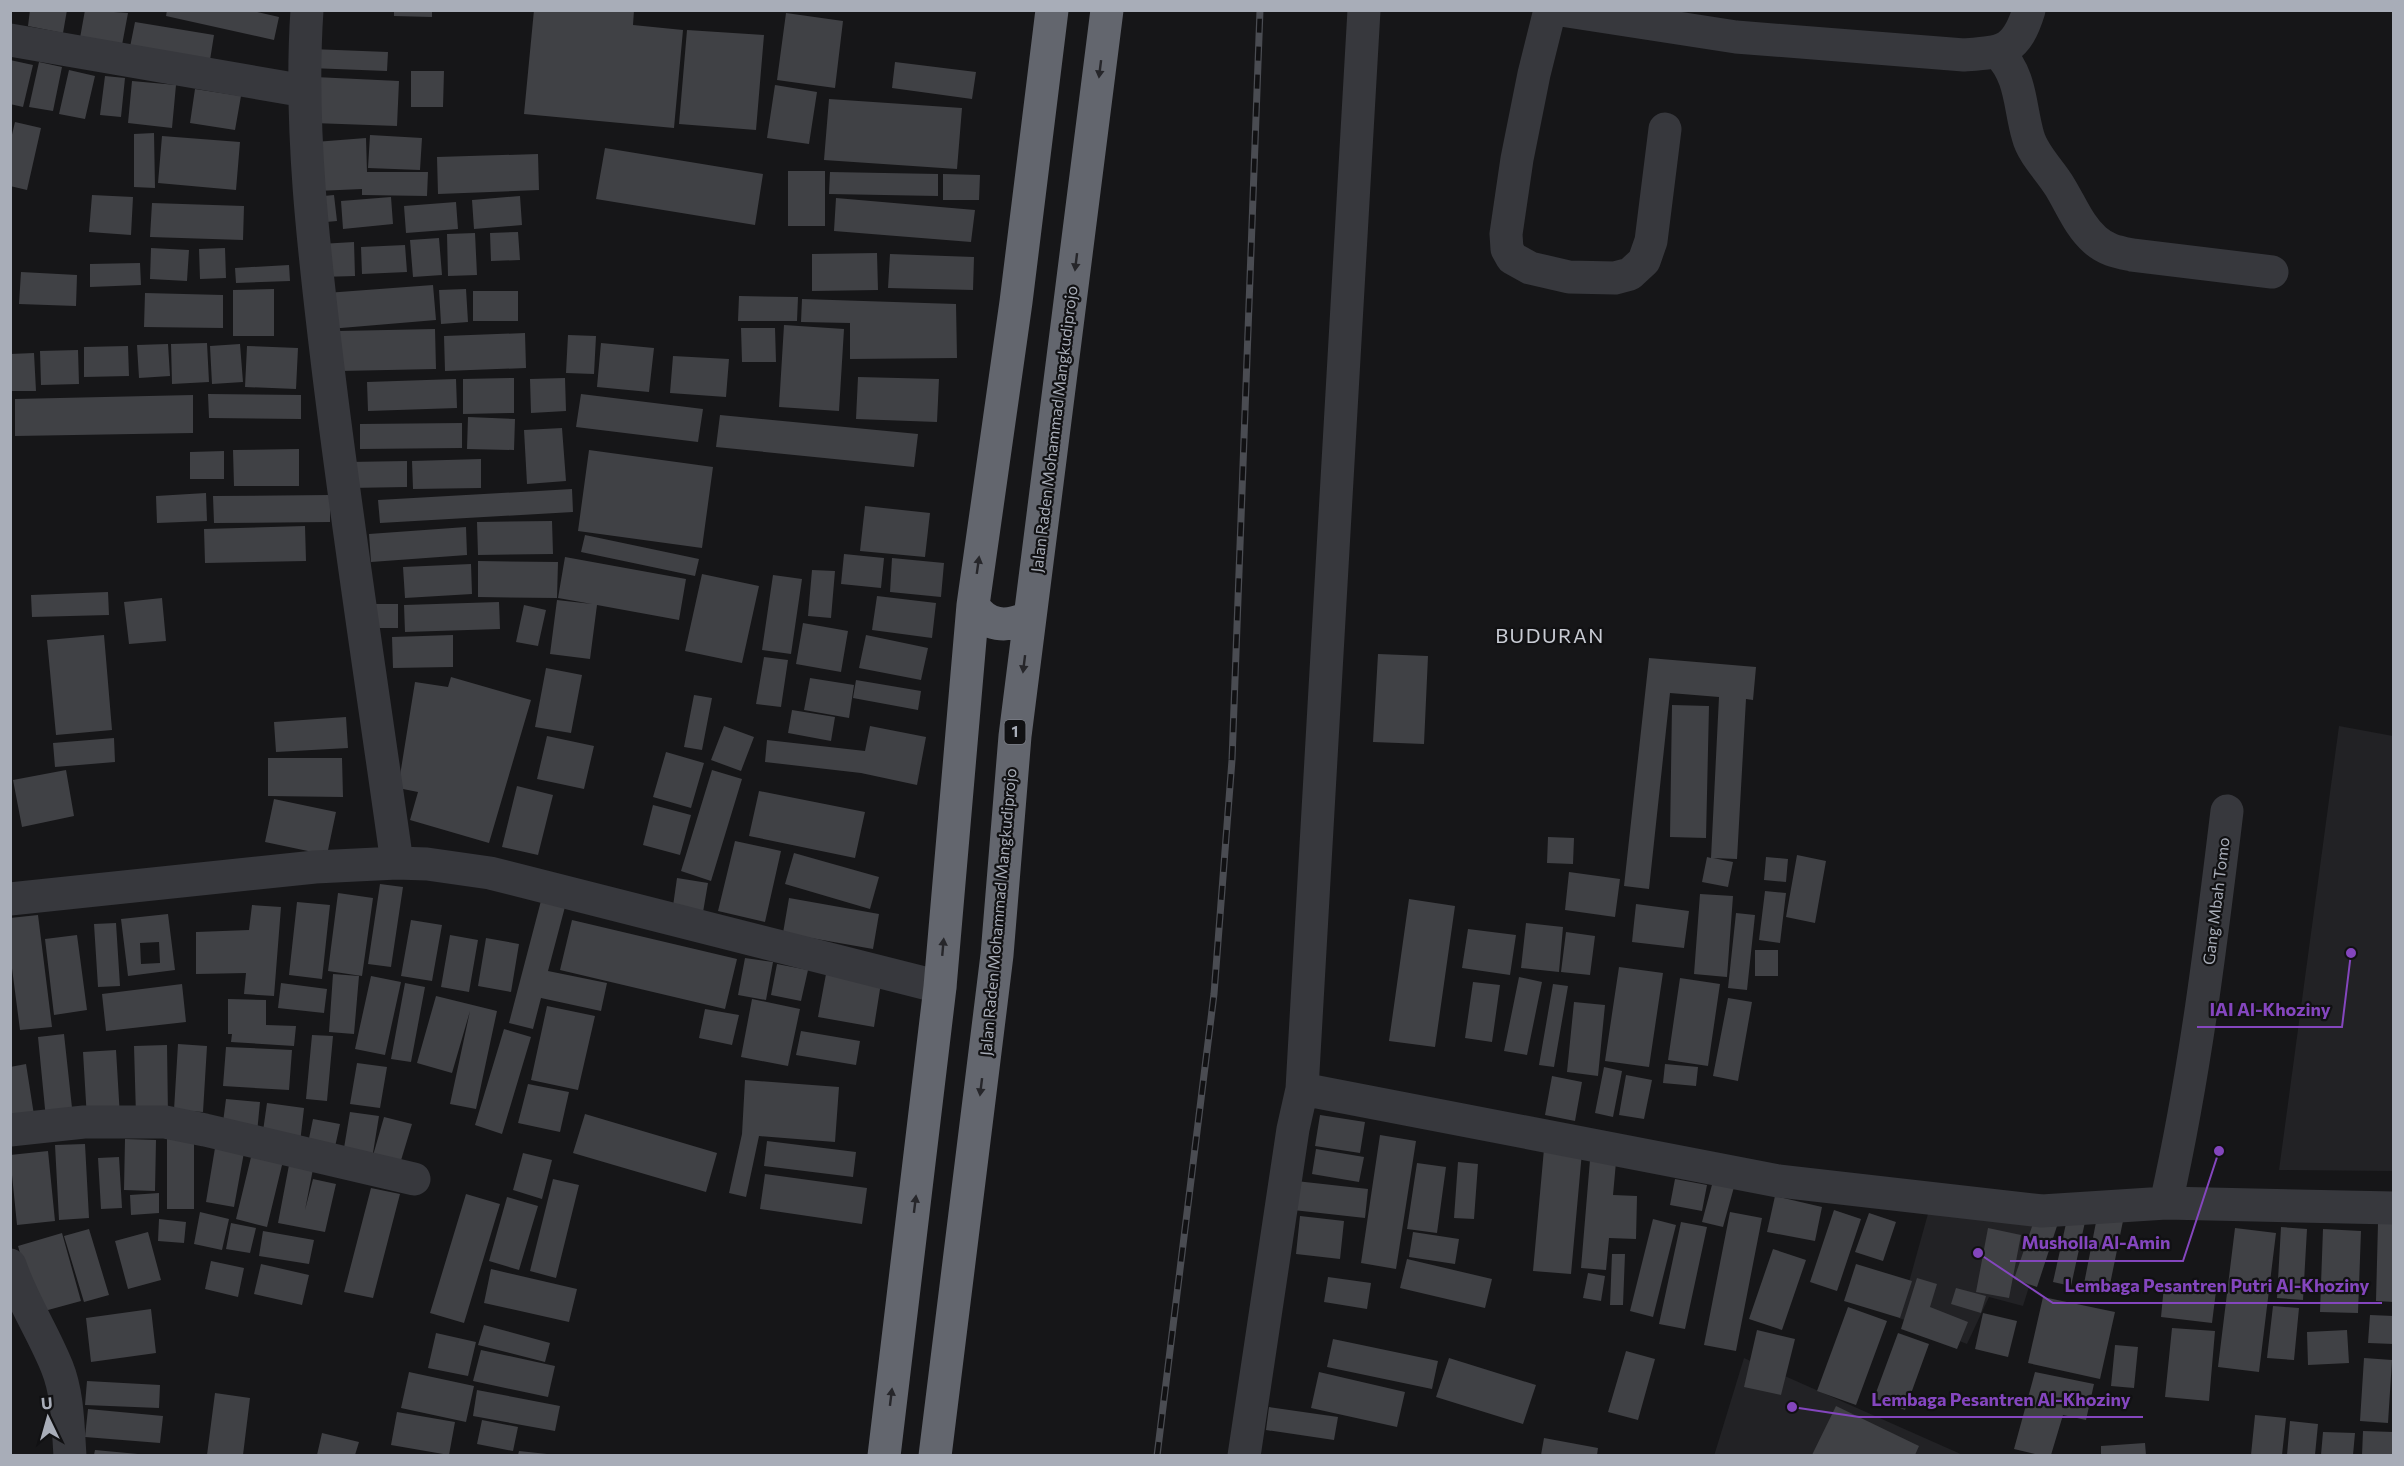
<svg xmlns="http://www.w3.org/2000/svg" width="2404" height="1466" viewBox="0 0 2404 1466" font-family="Commissioner,sans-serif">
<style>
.built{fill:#222225}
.building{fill:#404145;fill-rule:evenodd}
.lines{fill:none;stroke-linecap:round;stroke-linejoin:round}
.minor{stroke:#37383d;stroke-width:33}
.highway{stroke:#63666e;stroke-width:33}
.rail-casing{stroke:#4a4c52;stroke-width:7}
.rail{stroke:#111113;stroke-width:4.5;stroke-dasharray:14;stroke-linecap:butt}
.oneway{fill:#26262a}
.labels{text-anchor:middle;stroke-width:4.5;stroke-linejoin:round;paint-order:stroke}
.shield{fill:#111113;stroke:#7b7e86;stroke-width:1.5}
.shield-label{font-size:15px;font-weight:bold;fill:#a8adb8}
.street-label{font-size:16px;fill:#a8adb8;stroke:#111113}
.quarter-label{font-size:20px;letter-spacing:1.5px;fill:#c9ccd4;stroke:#111113}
.leader{fill:none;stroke:#8446be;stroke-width:2}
.callout-dot{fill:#8446be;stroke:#111113;stroke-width:2}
.callout-label{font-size:18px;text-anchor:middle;font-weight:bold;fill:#8446be;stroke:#111113;stroke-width:4.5;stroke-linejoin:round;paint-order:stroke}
</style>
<rect width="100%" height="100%" fill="#161618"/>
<path class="built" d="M2339,726L2393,736V1171L2279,1170Z
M1931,1203L2053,1210L2023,1306L1989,1297L1967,1344L1899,1318Z
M1744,1358L1963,1455L1714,1456Z"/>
<path class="building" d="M30,10H67L63,33L28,26Z
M85,10L128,13L122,45L80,38Z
M167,10H249L279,17L274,40L166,16Z
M394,10H432V17L394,16Z
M534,10H634L633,25L683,30L674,128L524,114Z
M786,13L843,21L835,88L777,80Z
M135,22L214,35L210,60L130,47Z
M687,30L764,35L756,130L679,124Z
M311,49L388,52L387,71L310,68Z
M10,60L33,65L23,107L10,104Z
M39,62L62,67L53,111L29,107Z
M895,62L976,72L972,99L892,88Z
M69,70L95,76L85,119L59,114Z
M411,71H444L443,107H411Z
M105,76L125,78L121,117L100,115Z
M315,77L399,81L397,126L313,123Z
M132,81L176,85L172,128L128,123Z
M775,85L817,92L809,144L767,138Z
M195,89L241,96L235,130L190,123Z
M829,99L962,108L957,169L824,160Z
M15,122L41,128L27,190L10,186V143Z
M154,133L155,188L134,187V134Z
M370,135L422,138L420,170L368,168Z
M162,136L240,142L236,190L158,183Z
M366,138L367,172H428L427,196L362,195V189L317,191L315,142Z
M605,148L763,174L755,225L596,199Z
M538,154L539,190L438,194L437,157Z
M788,171H825V226H788Z
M830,172L938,174V196L829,194Z
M943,174L980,175L979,200H943Z
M92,195L133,197L131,235L89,232Z
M334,195L337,221L315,223L313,197Z
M520,196L522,225L474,229L472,200Z
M391,197L393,224L343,229L341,201Z
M836,198L975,210L971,242L834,231Z
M456,202L458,229L406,233L404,206Z
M152,203L244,206L243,240L150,237Z
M518,232L520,260L491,261L490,233Z
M475,233L477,275L448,276L447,234Z
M439,238L442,275L413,277L410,240Z
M354,242L355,276L321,277L320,244Z
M405,245L407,272L362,274L361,247Z
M151,248L189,250L187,281L150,279Z
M225,248L226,278L200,279L199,249Z
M877,253L878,290L812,291V254Z
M890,254L974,257L973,290L888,288Z
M140,263L141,285L90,287V264Z
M289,265L290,281L236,283L235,268Z
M21,272L77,275L76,306L19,304Z
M433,285L436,320L329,329L326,293Z
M274,289V336H233V290Z
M466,289L468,322L441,324L439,290Z
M473,291H518V321H473Z
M145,293L223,295V328L144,327Z
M739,296L798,297L797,321H738Z
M802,299L956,304L957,358L850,359V323L801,322Z
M784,325L844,329L839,411L779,407Z
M741,328H775L776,362H742Z
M435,329L436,369L340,371L339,331Z
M525,333L526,368L445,371L444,336Z
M568,335L596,336L594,374L566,373Z
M207,343L209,382L172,384L171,344Z
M601,343L654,348L649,392L597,387Z
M168,344L170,376L139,378L137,345Z
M240,344L243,382L212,384L210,346Z
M128,346L129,376L84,377V347Z
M247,346L298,348L296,389L245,387Z
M78,350L79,384L41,385L40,351Z
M34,353L36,391H10V354Z
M673,356L729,359L726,397L670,393Z
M858,377L939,379L937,422L856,419Z
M514,378V413L463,414V379Z
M565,378L566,411L531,413L530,379Z
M456,379L457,408L368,411L367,382Z
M208,394L301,395V419L209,418Z
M581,394L703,409L698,442L576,427Z
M193,395V433L15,436V399Z
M720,415L918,434L914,467L716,447Z
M468,417L515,419L514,450L467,449Z
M462,423V448L360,449V424Z
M562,428L566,481L527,484L524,430Z
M299,449V486H234L233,450Z
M589,450L713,467L702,548L578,531Z
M224,451V479H190V452Z
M481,459V488L413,489L412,461Z
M407,461V487L349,488L348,462Z
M572,489L573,512L380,523L378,500Z
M206,493L207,521L157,523L156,496Z
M330,495V522L214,523L213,496Z
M865,506L930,513L925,557L860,551Z
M552,521L553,554L478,555L477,522Z
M305,526L306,561L205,563L204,529Z
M466,527L467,555L371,562L369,534Z
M585,535L699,559L695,576L581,552Z
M844,554L884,558L881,588L841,584Z
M565,557L686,579L679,620L597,605L590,659L550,654L557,600L592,604L558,598Z
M892,558L944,563L941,597L890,592Z
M478,561L558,562L557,598L478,597Z
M471,564L472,594L405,598L403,567Z
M812,570L835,571L831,618L808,616Z
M702,574L759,586L742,663L685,651Z
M773,575L802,579L791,654L762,650Z
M108,592L109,615L32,617L31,595Z
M877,596L936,603L932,638L872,630Z
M162,598L166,641L129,644L124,602Z
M499,602L500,629L405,632L404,605Z
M364,604H398V628H364Z
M524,605L546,610L538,646L516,642Z
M803,623L848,631L841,672L796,664Z
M104,635L112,730L56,735L47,640Z
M453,635V667L393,668L392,637Z
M866,635L928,648L921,680L859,668Z
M1378,654L1428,656L1424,744L1373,742Z
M764,657L788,660L781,707L756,704Z
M1649,658L1756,667L1753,700L1746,699L1737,859L1713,858L1733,862L1728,887L1702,882L1707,857L1711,858L1719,697L1670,693L1649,889L1624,886Z
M546,668L582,675L571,733L535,727Z
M451,677L531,700L489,843L410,820L418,792L398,788L415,682L448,687Z
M810,678L854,685L849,718L804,710Z
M856,680L921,691L918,710L853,698Z
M694,695L712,698L702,750L684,747Z
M1672,705L1709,706L1706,838L1670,837Z
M792,710L835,717L831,741L788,733Z
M346,717L348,748L276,752L274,722Z
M724,726L754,737L741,771L711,760Z
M870,726L926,737L917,785L861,773L765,762L767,740L865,751Z
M547,736L594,746L584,789L537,779Z
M114,738L115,762L55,767L53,743Z
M666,752L704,763L691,808L653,797Z
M268,758H342L343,797L268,796Z
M66,770L74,816L22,827L13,780Z
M712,770L742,779L711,881L681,871Z
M517,786L553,795L538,855L502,847Z
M759,791L865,812L855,858L749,836Z
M274,799L336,812L327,855L265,842Z
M653,805L691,815L680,855L643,845Z
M1548,837L1574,838L1573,864L1547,863Z
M735,841L781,851L765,922L718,911Z
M794,853L879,877L870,909L785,884Z
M1797,855L1826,861L1815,923L1786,917Z
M1766,857L1788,859L1786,882L1764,880Z
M1569,872L1620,879L1615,917L1565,910Z
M677,878L708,883L702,918L672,913Z
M380,884L403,887L391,967L368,964Z
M1765,891L1786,893L1780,943L1759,940Z
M338,893L373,898L362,976L328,971Z
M1700,894L1733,896L1727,977L1694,974Z
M542,897L566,903L548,971L607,983L601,1011L541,998L533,1029L509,1023Z
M789,898L879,914L873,949L783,933Z
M1409,899L1455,906L1435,1047L1389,1041Z
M297,902L330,905L322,979L289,975Z
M1636,904L1689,911L1684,948L1632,942Z
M252,905L281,907L274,996L244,994L246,973L196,974V932L249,930Z
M1736,913L1755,915L1747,990L1728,988Z
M168,914L175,970L128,976L121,919ZM159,942L160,963L141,964L140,943Z
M38,915L52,1027L20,1030L10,953V918Z
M411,920L442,925L432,981L401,976Z
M572,920L737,959L725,1009L560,970Z
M116,923L120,986L98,987L94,924Z
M1526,923L1563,927L1559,972L1521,968Z
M1468,929L1516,935L1510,975L1462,968Z
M1566,932L1595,936L1590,975L1561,972Z
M77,935L87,1010L54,1015L45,939Z
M450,935L478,940L469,992L441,987Z
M486,938L519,944L511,992L478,986Z
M1755,950H1778V976H1755Z
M745,958L773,962L766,1000L738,995Z
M777,964L808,970L801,1001L771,995Z
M1619,967L1663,973L1649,1067L1605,1061Z
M333,974L359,976L354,1034L329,1032Z
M826,974L881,983L874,1027L818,1017Z
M371,976L401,982L385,1055L355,1049Z
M1519,977L1542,982L1527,1055L1504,1051Z
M1680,978L1720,984L1708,1066L1668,1060Z
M1473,982L1500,985L1492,1042L1465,1038Z
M281,983L327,989L324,1013L278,1008Z
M405,983L425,987L411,1062L391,1059Z
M182,984L186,1022L106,1031L102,994Z
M1553,984L1568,986L1554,1067L1539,1065Z
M436,996L497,1011L476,1109L450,1104L470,1011L452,1073L417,1063Z
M1728,998L1752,1002L1738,1081L1713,1076Z
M228,999L266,1000V1025L296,1026L294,1046L231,1042L232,1034H228Z
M752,999L800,1009L788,1066L741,1057Z
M1574,1002L1605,1005L1598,1076L1567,1072Z
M547,1006L595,1016L578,1090L531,1080Z
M705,1009L739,1015L732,1045L699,1038Z
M504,1029L531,1037L502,1134L475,1125Z
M801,1031L860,1041L856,1065L796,1055Z
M64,1034L73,1117L46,1119L38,1037Z
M312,1035L333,1036L327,1101L306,1099Z
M178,1044L207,1046L203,1112L174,1110Z
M167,1045L168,1116H136L134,1046Z
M226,1047L292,1050L289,1090L223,1086Z
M116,1050L120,1117L87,1119L83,1052Z
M357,1063L387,1067L380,1108L350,1104Z
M26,1064L34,1115L10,1119V1067Z
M1665,1064L1698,1067L1696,1086L1663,1083Z
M1604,1067L1622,1071L1613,1117L1595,1113Z
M1626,1075L1652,1080L1644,1119L1619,1115Z
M1552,1076L1582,1082L1575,1121L1545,1115Z
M745,1080L839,1087L835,1142L759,1136L746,1197L729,1193L742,1134Z
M528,1084L569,1092L560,1132L518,1123Z
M226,1099L260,1102L257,1133L222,1130Z
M267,1103L304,1108L300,1143L262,1138Z
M350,1112L379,1116L372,1159L384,1117L412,1124L399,1167L343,1154Z
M585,1114L717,1153L706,1192L573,1153Z
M1320,1115L1365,1122L1360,1153L1315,1146Z
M313,1119L340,1124L335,1147L308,1143Z
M1380,1135L1416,1141L1396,1269L1361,1263Z
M167,1136H194V1209H167Z
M125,1139L156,1140L155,1191L124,1190Z
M767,1141L856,1152L853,1177L764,1166Z
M216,1142L245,1147L234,1207L206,1202Z
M85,1144L89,1218L59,1220L55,1145Z
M1316,1149L1364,1157L1359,1182L1312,1174Z
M1544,1149L1582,1152L1571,1274L1533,1271Z
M48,1151L55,1221L17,1225L10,1155Z
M252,1153L283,1161L267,1227L236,1219Z
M523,1153L552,1160L542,1199L513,1190Z
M119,1157L122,1208L101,1209L98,1158Z
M1590,1160L1616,1162L1613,1195L1637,1196L1636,1239L1609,1238L1606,1270L1581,1268Z
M1458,1162L1478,1164L1474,1219L1454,1218Z
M1417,1163L1446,1167L1437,1233L1407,1229Z
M289,1165L313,1169L305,1210L313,1179L336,1184L325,1232L278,1223Z
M765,1174L867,1188L862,1224L760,1209Z
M553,1179L579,1185L556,1278L530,1271Z
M1675,1179L1707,1185L1702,1211L1670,1205Z
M1287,1180L1368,1189L1365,1218L1284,1209Z
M1713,1181L1734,1187L1723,1227L1702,1222Z
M371,1188L400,1194L373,1298L344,1292Z
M159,1193V1213L131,1215L130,1195Z
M466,1194L500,1204L464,1323L430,1313Z
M1775,1196L1822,1207L1815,1241L1767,1232Z
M507,1197L538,1206L519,1270L489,1261Z
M1834,1210L1861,1219L1837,1291L1810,1282Z
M200,1212L229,1219L222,1250L194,1244Z
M1730,1212L1762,1218L1736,1351L1704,1345Z
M1869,1213L1896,1222L1883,1261L1855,1252Z
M2036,1215L2058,1223L2037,1287L2014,1279Z
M1300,1216L1344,1221L1340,1259L1296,1254Z
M2097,1217L2123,1221L2108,1294L2083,1289Z
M159,1219L186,1222L184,1243L158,1241Z
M1653,1219L1676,1225L1653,1317L1630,1311Z
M2067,1219L2085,1222L2071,1286L2053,1282Z
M1681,1222L1707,1227L1685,1329L1659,1324Z
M231,1223L256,1228L250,1253L226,1249Z
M2378,1223L2394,1224V1302L2376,1301Z
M2281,1227L2307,1229L2303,1300L2277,1298Z
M1988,1228L2021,1235L2009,1298L1976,1292Z
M2235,1228L2276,1233L2259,1372L2218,1367Z
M89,1229L109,1295L84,1302L64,1236Z
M2323,1229L2361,1231L2358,1313L2320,1312Z
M263,1231L314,1240L309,1264L259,1256Z
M148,1232L161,1280L128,1289L115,1241Z
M1413,1232L1459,1239L1455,1264L1409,1257Z
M62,1233L81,1301L37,1313L18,1246Z
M1773,1249L1806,1260L1782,1330L1749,1319Z
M1612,1254H1625L1623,1305H1610Z
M1407,1259L1492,1279L1485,1308L1400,1288Z
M211,1261L244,1268L238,1297L205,1289Z
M261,1264L309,1275L302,1305L254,1294Z
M1856,1264L1912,1281L1900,1318L1844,1301Z
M491,1269L577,1289L569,1322L484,1303Z
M1588,1273L1605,1276L1601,1301L1583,1298Z
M1328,1277L1371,1283L1367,1309L1324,1302Z
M1917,1278L1937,1284L1930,1307L1968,1322L1957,1349L1901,1329Z
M2164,1286L2216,1291L2212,1323L2161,1317Z
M1956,1288L1986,1296L1981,1313L1951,1304Z
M2043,1297L2115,1312L2100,1379L2028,1363Z
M2273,1306L2299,1308L2294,1360L2267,1358Z
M1848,1307L1887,1321L1856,1405L1817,1391Z
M151,1309L156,1353L91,1362L86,1318Z
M1983,1313L2017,1321L2008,1357L1975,1349Z
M2370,1315L2394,1316V1344L2368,1343Z
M484,1325L550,1343L545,1362L478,1345Z
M2172,1328L2215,1331L2209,1401L2165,1397Z
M1757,1330L1795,1339L1781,1395L1744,1387Z
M2347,1330L2349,1363L2308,1365L2307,1332Z
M436,1333L476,1342L468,1376L428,1368Z
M1898,1333L1929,1344L1905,1410L1874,1398Z
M1333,1339L1438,1361L1432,1389L1327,1367Z
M2115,1345L2138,1347L2134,1388L2111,1386Z
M481,1350L555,1366L548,1397L473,1381Z
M1626,1351L1655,1359L1638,1420L1608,1412Z
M1449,1358L1536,1385L1523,1424L1436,1397Z
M2364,1358L2392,1360L2388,1423L2360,1421Z
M409,1372L474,1386L466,1422L401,1408Z
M1319,1372L1405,1392L1397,1427L1311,1408Z
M2035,1372L2094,1384L2086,1420L2063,1415L2051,1455H2039L2014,1449Z
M87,1381L160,1385L159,1408L85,1405Z
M477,1390L560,1406L555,1431L473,1416Z
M215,1393L250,1398L243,1455H207Z
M1836,1406L1919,1446L1915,1455H1812Z
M1269,1407L1338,1417L1334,1440L1266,1430Z
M88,1409L163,1416L160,1443L85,1437Z
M397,1412L455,1422L449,1455L391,1445Z
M2255,1415L2286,1418L2282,1455H2251Z
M482,1420L518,1427L513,1451L477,1444Z
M2290,1421L2318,1424L2315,1455H2287Z
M2363,1431L2394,1432V1455H2362Z
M2323,1432L2355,1433L2353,1455H2321Z
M322,1433L359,1442L355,1455H317Z
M1544,1438L1598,1448L1597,1455H1541Z
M2145,1443L2146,1455H2101V1446Z
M95,1450L138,1454V1455H94Z
M519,1451L547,1454V1455H518Z"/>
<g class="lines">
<path class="minor" d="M307,10C299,127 314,252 328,368C348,533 374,698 397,863
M1550,10L1534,74L1517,159L1506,234L1507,249L1512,258L1530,268L1569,277L1615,278L1630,274L1644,261L1651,241L1665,129
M1561,10L1736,37L1964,55C2003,52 2016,52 2029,10
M10,40L305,91
M1998,52C2022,77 2019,105 2028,136C2033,155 2050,170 2060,187C2071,205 2079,226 2095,240C2106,250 2118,252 2132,255L2272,272
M10,899L315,867L397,863L427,864L490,873L940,987
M1302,1089L1364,10
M10,1130L84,1122H165L205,1130L414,1179
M2166,1203C2195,1074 2211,943 2227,811
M10,1265C22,1301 43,1332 57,1367C68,1394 68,1427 70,1456
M1244,1456L1293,1129L1302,1089L1778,1181L2042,1211L2166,1203L2394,1208"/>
<path class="highway" d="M973,605C986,627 1007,628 1029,617
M884,1456L940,987L973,605L1016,302L1052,10
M935,1456L997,955L1015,736L1107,10"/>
<g class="rail-casing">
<path id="rail" d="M1157,1456L1214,994L1232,760L1260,10"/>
</g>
<use href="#rail" class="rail"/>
</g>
<defs><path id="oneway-solid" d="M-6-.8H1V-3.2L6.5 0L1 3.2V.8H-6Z" transform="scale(1.5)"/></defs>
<g class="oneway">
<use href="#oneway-solid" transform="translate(1100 69) rotate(97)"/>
<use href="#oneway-solid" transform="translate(1076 262) rotate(97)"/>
<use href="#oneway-solid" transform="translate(978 565) rotate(-82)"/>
<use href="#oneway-solid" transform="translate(1024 664) rotate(97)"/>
<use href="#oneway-solid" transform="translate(943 947) rotate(-85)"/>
<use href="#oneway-solid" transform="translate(981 1087) rotate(97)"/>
<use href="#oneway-solid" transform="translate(915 1204) rotate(-83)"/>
<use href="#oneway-solid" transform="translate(891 1397) rotate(-83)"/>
</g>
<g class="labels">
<rect class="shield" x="1004.5" y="720" width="21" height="24" rx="4.5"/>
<g class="shield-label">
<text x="1015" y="737">1</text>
</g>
<g class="street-label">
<text transform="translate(1054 429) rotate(-83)" y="6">Jalan Raden Mohammad Mangkudiprojo</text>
<text transform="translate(2216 901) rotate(-83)" y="6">Gang Mbah Tomo</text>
<text transform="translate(998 912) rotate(-85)" y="6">Jalan Raden Mohammad Mangkudiprojo</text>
</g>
<g class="quarter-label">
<text x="1550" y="643">BUDURAN</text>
</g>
</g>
<path class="leader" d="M2351 953L2342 1027H2197M2219 1151L2183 1261H2010M1978 1253L2053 1303H2382M1792 1407L1859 1417H2143"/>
<g class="callout-dot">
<circle cx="2351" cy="953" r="6"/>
<circle cx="2219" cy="1151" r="6"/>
<circle cx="1978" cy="1253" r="6"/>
<circle cx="1792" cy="1407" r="6"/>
</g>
<g class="callout-label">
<text x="2270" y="1016">IAI Al-Khoziny</text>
<text x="2096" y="1249">Musholla Al-Amin</text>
<text x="2217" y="1292">Lembaga Pesantren Putri Al-Khoziny</text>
<text x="2001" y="1406">Lembaga Pesantren Al-Khoziny</text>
</g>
<rect width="2404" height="1466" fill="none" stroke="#a8adb8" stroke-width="24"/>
<g transform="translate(48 1418) rotate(355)" stroke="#111113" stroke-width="4.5" paint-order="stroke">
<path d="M0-4.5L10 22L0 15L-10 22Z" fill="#a8adb8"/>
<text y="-9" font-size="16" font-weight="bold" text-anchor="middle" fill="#a8adb8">U</text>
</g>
</svg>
